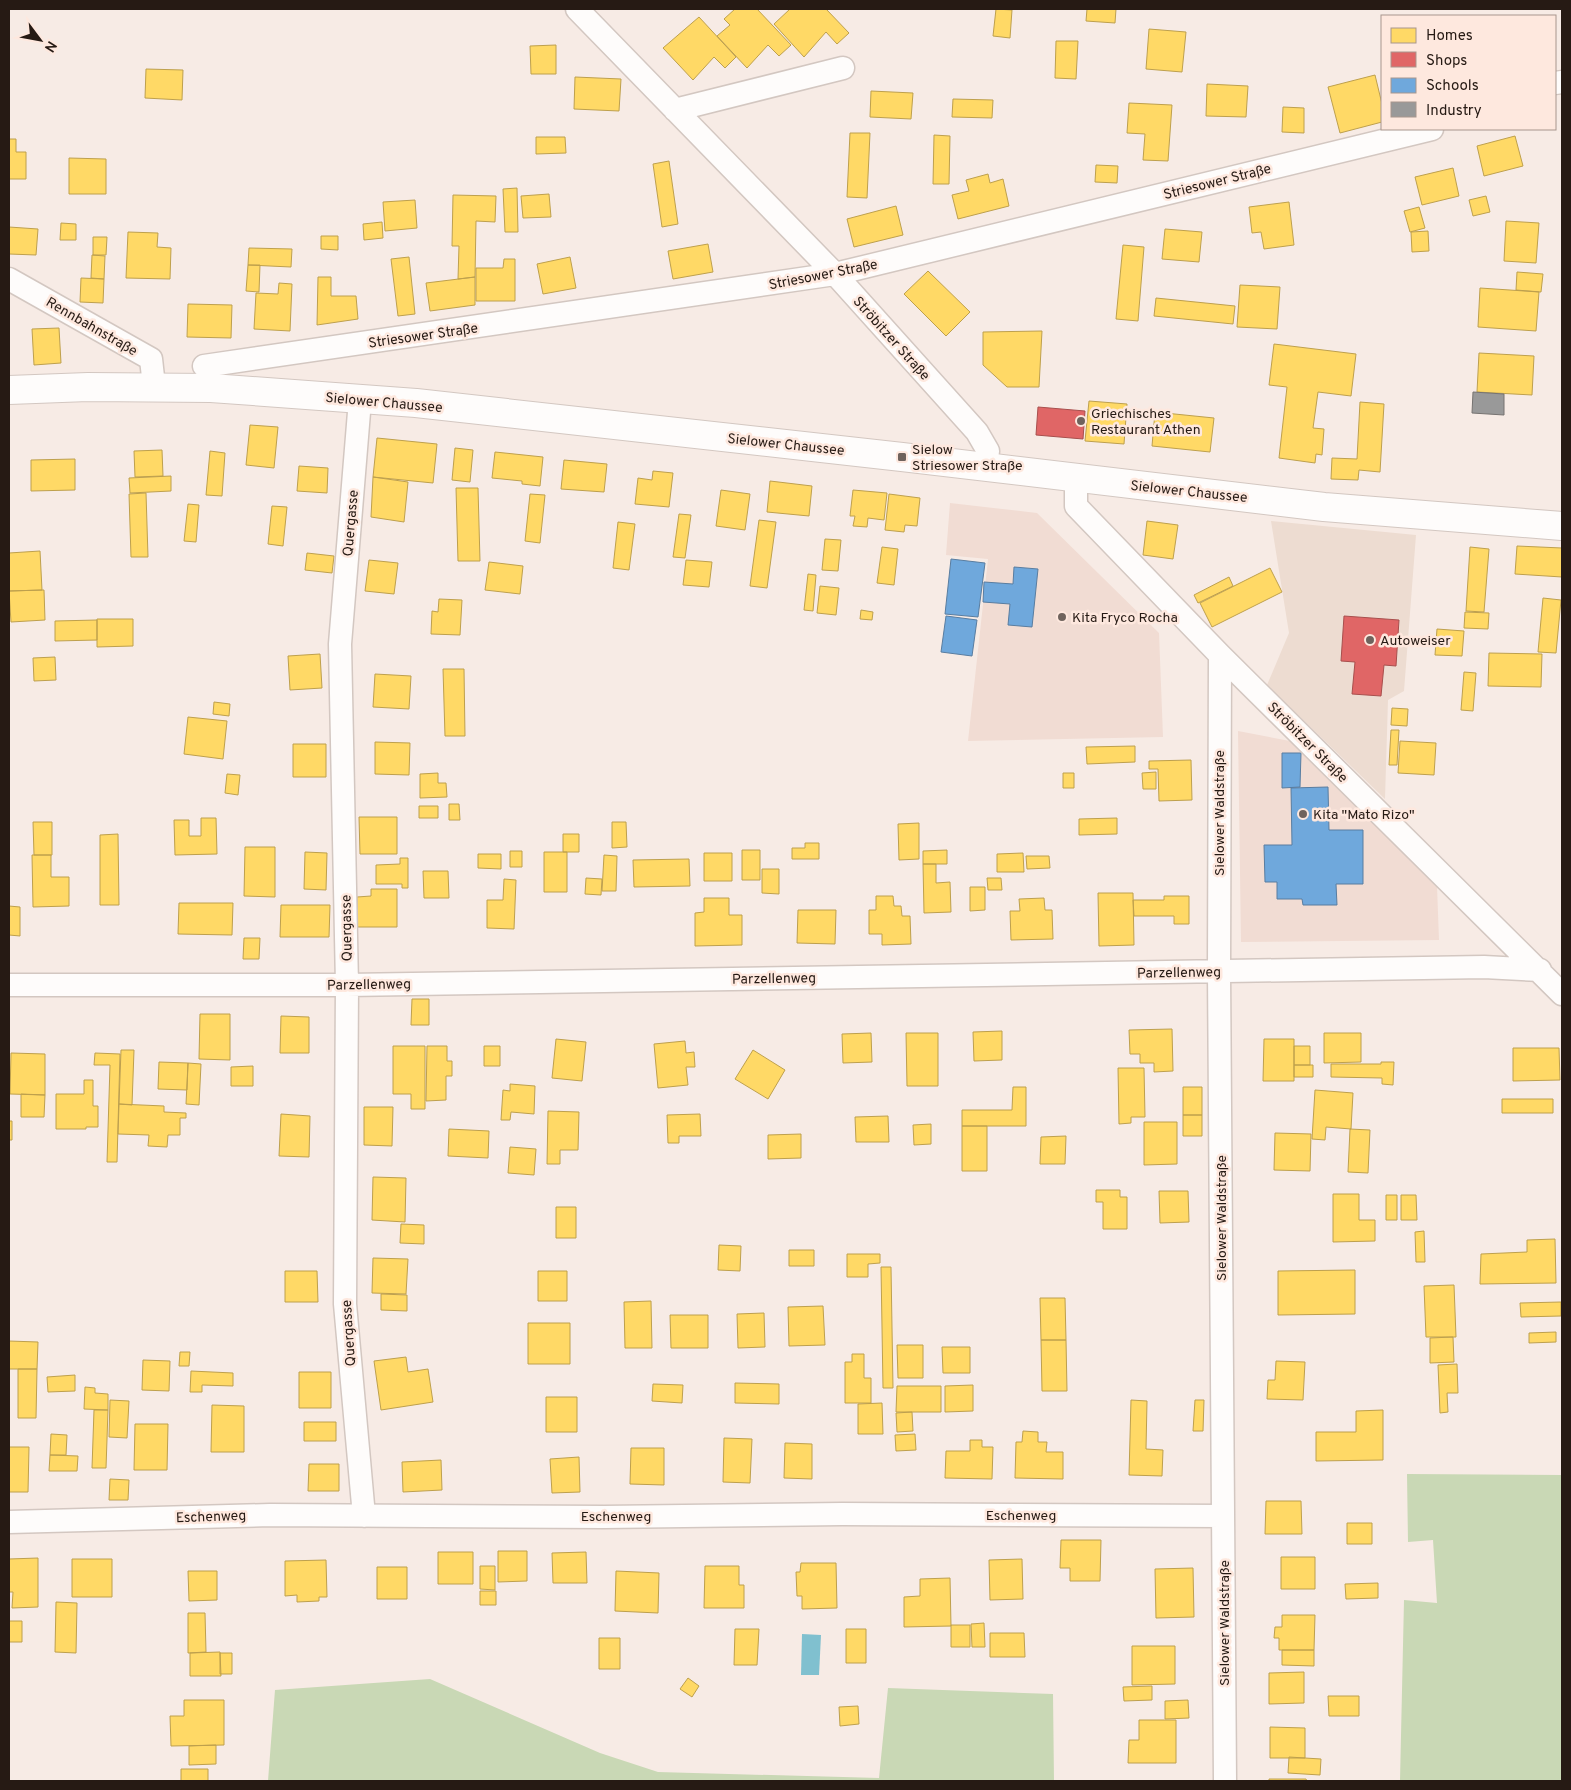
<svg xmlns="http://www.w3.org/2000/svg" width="1571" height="1790" viewBox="0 0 1571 1790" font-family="Overpass,sans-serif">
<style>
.commercial{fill:#eddcd1}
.built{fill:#f1dcd3}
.green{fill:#c9d8b5}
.water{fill:#80c0cf}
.homes{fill:#ffd966;stroke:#bea04d}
.shops{fill:#e06666;stroke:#a84f4d}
.schools{fill:#6fa8dc;stroke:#597da0}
.industry{fill:#999;stroke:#767371}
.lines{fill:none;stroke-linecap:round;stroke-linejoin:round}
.street-casing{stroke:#d3c7c1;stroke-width:25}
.secondary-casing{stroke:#d3c7c1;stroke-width:30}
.street{stroke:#fefcfb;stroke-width:22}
.secondary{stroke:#fefcfb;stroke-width:28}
.poi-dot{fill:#6f635d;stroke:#fee8de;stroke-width:2}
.labels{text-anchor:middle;stroke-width:5;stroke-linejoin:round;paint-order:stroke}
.street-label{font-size:14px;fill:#261a14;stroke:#fee8de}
.poi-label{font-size:14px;fill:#261a14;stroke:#fee8de;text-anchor:start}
</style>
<rect width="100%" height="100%" fill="#f7ebe5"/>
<path class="commercial" d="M1271,521L1416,535L1404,691L1388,700L1385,799L1267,685L1289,633Z"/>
<path class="built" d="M950,503L1037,513L1159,633L1163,737L968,741L988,559L946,555Z
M1238,731L1295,742L1437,886L1439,940L1241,942Z"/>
<path class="green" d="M1407,1474L1562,1475V1781H1400L1404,1600L1437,1603L1433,1540L1408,1542Z
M430,1679L600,1753L658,1772L879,1778L888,1688L1053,1694L1054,1781H268L275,1690Z"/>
<path class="water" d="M802,1634L821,1635L819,1675H801Z"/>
<path class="homes" d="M735,9H757L791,45L779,56L768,45L747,68L717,36L730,25L724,19Z
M790,9H826L849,33L837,44L826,32L804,57L774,24Z
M996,9L1012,10L1010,38L993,36Z
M1087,9H1116L1115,23L1086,21Z
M699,17L736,57L725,68L714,57L693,80L663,48Z
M1149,29L1186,32L1182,72L1146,69Z
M1056,41H1078L1076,79L1055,78Z
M556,45V74H531L530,46Z
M146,69L183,70L182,100L145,98Z
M1375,75L1382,104V122L1340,133L1328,87Z
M575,77L621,79L619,111L574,109Z
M1207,84L1248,86L1246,117L1206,116Z
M871,91L913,93L911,119L870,117Z
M953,99L993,100L992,118L952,117Z
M1129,103L1172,105L1168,161L1143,160L1145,134L1127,133Z
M1283,107L1304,108V133L1282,132Z
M850,133H870L867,198L847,197Z
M934,135L950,136L949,184H933Z
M1515,136L1523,166L1484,176L1477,146Z
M536,137H565L566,153L536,154Z
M9,139H16V152H26V179H9Z
M69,158L106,159V194H69Z
M669,161L678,224L662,227L653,164Z
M1096,165L1118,166L1117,183L1095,182Z
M1453,168L1459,196L1422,205L1415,177Z
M988,174L990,183L1003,179L1009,206L958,219L952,195L969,191L966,180Z
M517,188L518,232H505L503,189Z
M549,194L551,217L523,218L521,196Z
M453,195L496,196L495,222L476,221L475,277L458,279L459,246H452Z
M1486,196L1490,212L1473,216L1469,200Z
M415,200L417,228L385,231L383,202Z
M1289,202L1294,245L1264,249L1261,232L1252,233L1249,207Z
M896,206L903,235L854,247L847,219Z
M1419,207L1425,228L1410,232L1404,211Z
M1506,221L1539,223L1536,263L1504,261Z
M382,222L383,238L364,240L363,224Z
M61,223L76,224V240H60Z
M9,227L38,229L36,255L9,254Z
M1165,229L1202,232L1199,262L1162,259Z
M1428,231L1429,251L1412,252L1411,232Z
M128,232L158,233L157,247L171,248L170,279L126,278Z
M321,236H338V250L321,249Z
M93,237H107L106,255H93Z
M708,244L713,272L673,279L668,251Z
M1123,245L1144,247L1138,321L1116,319Z
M249,248L292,249L291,267L248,265Z
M92,255L105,256L104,279L91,278Z
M409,257L415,314L398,316L391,259Z
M570,257L576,288L543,294L537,264Z
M504,259H515V301H476V268H503Z
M248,265H260L259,292L246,291Z
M928,271L970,312L946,336L904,294Z
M1517,272L1543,274L1541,292L1516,290Z
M318,277H331V296H356L358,319L317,325Z
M475,277V305L430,311L426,283Z
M81,278L104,279L103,303L80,302Z
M279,283L292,284L290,331L254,329L256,293L278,294Z
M1240,285L1280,287L1277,329L1237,327Z
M1480,288L1539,292L1536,331L1478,327Z
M1156,298L1235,306L1233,324L1154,316Z
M188,304L232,305L231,338L187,337Z
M59,328L61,363L34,365L32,329Z
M1042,331L1039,387H1007L983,365V332Z
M1274,344L1356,354L1351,396L1318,392L1313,428L1324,429L1322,455L1316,454L1315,463L1279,458L1287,387L1269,385Z
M1479,353L1534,356L1532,395L1477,392Z
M1089,401L1127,404L1124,444L1085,441Z
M1360,402L1384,404L1380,472L1359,470L1358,480L1331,479L1332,458L1357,459Z
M1155,412L1214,418L1210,452L1152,446Z
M250,425L278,427L274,468L246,465Z
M377,438L437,444L433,483L373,477Z
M455,448L473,450L470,482L452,480Z
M162,450L163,476L135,477L134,451Z
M210,451L225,453L222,496L206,495Z
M495,452L543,457L540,486L522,484V481L492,478Z
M75,459V490L31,491V460Z
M564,460L607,464L604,492L561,489Z
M299,466L328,468L327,493L297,491Z
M653,471L673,473L669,507L635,504L638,478L652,480Z
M171,476V491L130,493L129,478Z
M373,477L408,482L404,522L371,517Z
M770,481L812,486L809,516L767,512Z
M456,488H478L480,561H458Z
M721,490L750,494L745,530L716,526Z
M853,490L887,493L884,520L868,518L867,527L853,526L855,516H850Z
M146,493L148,557H131L129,494Z
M530,494L545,495L540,543L525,541Z
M889,494L920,498L917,526L905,525L904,532L885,530Z
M188,504L199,505L196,542L184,541Z
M272,506L287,507L283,546L268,544Z
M679,514L691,515L685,558L673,557Z
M759,520L776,522L767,588L750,586Z
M1147,521L1178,525L1173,559L1143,555Z
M618,522L635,524L629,570L613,568Z
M825,539L841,540L838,571L822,570Z
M1517,546L1562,548V577L1515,574Z
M882,547L898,549L894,585L877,583Z
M1470,547L1489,549L1484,612L1466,611Z
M40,551L42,590L9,591V553Z
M307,553L334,556L332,573L305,570Z
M369,560L398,563L394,594L365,591Z
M686,560L712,562L709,587L683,585Z
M489,562L523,566L520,594L485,590Z
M1270,568L1282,592L1212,627L1200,603Z
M808,574L816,575L813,611L804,610Z
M1229,577L1233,586L1198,603L1194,595Z
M820,586L839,588L836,615L817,613Z
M44,590L45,620L11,622L9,591Z
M1543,598L1561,600L1556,653L1538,652Z
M439,599L462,600L460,635L431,634L432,611L438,612Z
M861,610L873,612L872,620L860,619Z
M1465,612L1489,613L1488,629L1464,628Z
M97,619H133V646L97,647Z
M97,620V640L55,641V621Z
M1437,629L1464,631L1462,656L1435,655Z
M1489,653L1542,654L1541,687L1488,686Z
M320,654L322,688L290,690L288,656Z
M55,657L56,680L34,681L33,658Z
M443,669H464L465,736H445Z
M1464,672L1476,673L1473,711L1461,710Z
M375,674L411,676L409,709L373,707Z
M214,702L230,704L229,716L213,714Z
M1392,708L1408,709L1407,726L1391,725Z
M188,717L227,721L223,759L184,754Z
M1391,730H1399L1397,765H1389Z
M1400,741L1436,743L1434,775L1398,773Z
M375,742L410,743L409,775L375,774Z
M293,744H326V777H293Z
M1135,746V762L1087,764L1086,747Z
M1191,760L1192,800L1159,801L1158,769H1149V761Z
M1156,772V789H1143L1142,773Z
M438,773V783H446L447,797L420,798V774Z
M1063,773H1074V788H1063Z
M227,774L240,775L238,795L225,793Z
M449,804H459L460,820H449Z
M419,806H438V818H419Z
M359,817H397V854H360Z
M201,818H216L217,854L175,855L174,820H189V836H201Z
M1117,818V834L1079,835V819Z
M33,822H52V855H34Z
M612,822H626L627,847L612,848Z
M919,823V859L899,860L898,824Z
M118,834L119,905H100V835Z
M563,834H579V852H563Z
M805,843H819V859H792V848H805Z
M245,847H275V897L244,896Z
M742,850H760V880H742Z
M947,850V864H923V851Z
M510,851H522V867H510Z
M305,852L327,853L326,890L304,889Z
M544,852H567V892H544Z
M704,853H732V881H704Z
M1023,853L1024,872H997V854Z
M478,854H501V869L478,868Z
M32,855H51V877H69V906L33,907Z
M604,855L617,856L616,891H602Z
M1026,856H1049L1050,868L1027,869Z
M400,858H408V888H402V884H376V865L400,864Z
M689,859L690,886L634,887L633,860Z
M923,864H936V883L950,882L951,912L924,913Z
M762,869H779V894L762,893Z
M423,871H448L449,898H424Z
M586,878L602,879L601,895L585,894Z
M987,878H1001L1002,890H988Z
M504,879L516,880L514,929L487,928V900H503Z
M970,887H985V910L970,911Z
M371,889H397V927H357V897L371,896Z
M1098,893H1133L1134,945L1099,946Z
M876,896H893L894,906H901L902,916H910L911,944L882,945V934H869V910H876Z
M1164,896H1189V924H1174V916H1134L1133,900H1164Z
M704,898H729V915H742V945L695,946V913L704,912Z
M1044,898L1045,910H1052L1053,939L1011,940L1010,911H1020L1019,899Z
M179,903H233L232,935L178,934Z
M281,905H330L329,937H280Z
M9,906L20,907V936L9,935Z
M798,910H836L835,944L797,943Z
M244,938H260L259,959H243Z
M412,999H429V1025H411Z
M200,1014H230V1060L199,1059Z
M281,1016L309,1017V1053H280Z
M1172,1029L1173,1071L1154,1072V1063H1140V1054H1130L1129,1030Z
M1002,1031V1060L974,1061L973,1032Z
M871,1033L872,1062L843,1063L842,1034Z
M906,1033H938V1086H907Z
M1324,1033H1361V1062L1324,1063Z
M556,1039L586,1042L582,1081L552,1078Z
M1264,1039H1294V1081H1263Z
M685,1041L686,1053L694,1052L695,1067H686L688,1085L658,1088L654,1044Z
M393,1046H425V1109H411V1094H393Z
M427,1046H447V1061H452V1076H446V1100L426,1101Z
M484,1046H500V1066H484Z
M1294,1046H1310V1065H1294Z
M1513,1048H1559L1560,1080L1513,1081Z
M121,1050H134L132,1105L119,1104Z
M753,1050L785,1070L768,1099L735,1079Z
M11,1053L45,1054V1095L10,1094Z
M95,1053L120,1054L117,1162H107L110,1065H94Z
M159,1062L188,1063L187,1090L158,1089Z
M1381,1062H1394L1393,1085L1382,1084V1078L1331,1077V1064H1381Z
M188,1063L201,1064L199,1105L186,1104Z
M1294,1065H1313V1077H1294Z
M253,1066V1086H231V1067Z
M1118,1068H1144L1145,1117H1131V1123L1119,1124Z
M84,1080H93V1106H98V1127H86V1129H56V1094H84Z
M510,1084L535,1086L534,1114L511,1112L510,1120H501L503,1090L510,1091Z
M1013,1087H1026V1126H962V1110H1012Z
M1183,1087H1202V1115H1183Z
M1315,1090L1353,1093L1351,1129L1326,1127L1325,1140L1312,1139Z
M21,1094L45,1095L44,1117H21Z
M1502,1099H1553V1113H1502Z
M119,1104L164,1106V1112L186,1113V1118H180V1135H168L167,1147L148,1146L149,1135L118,1134Z
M364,1107H393L392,1146L364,1145Z
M548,1111L579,1112L578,1150H560V1164H547Z
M281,1114L310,1116L309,1157L279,1156Z
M700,1114L701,1136H679V1143H668L667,1115Z
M1183,1115H1202V1136H1183Z
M888,1116L889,1142H856L855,1117Z
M9,1121H12V1140H9Z
M1144,1122H1177V1164L1144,1165Z
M931,1124V1144L914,1145L913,1125Z
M962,1126H987V1171H962Z
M449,1129L489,1131L488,1158L448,1156Z
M1350,1129L1370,1130L1368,1173L1348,1172Z
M1275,1133L1311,1134L1310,1171L1274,1170Z
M801,1134V1158L768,1159V1135Z
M1066,1136L1065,1164H1040L1041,1137Z
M510,1147L536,1149L534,1175L508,1173Z
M373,1177L406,1178L405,1222L372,1220Z
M1096,1190H1120V1197H1127V1229H1103V1202H1096Z
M1159,1191H1188L1189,1222L1160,1223Z
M1333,1194H1359V1220H1375V1241L1333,1242Z
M1386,1195H1397V1220H1386Z
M1401,1195H1416L1417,1220H1401Z
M556,1207H576V1238H556Z
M401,1224L424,1225V1244L400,1243Z
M1424,1231L1425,1262H1416L1415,1232Z
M1555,1239L1556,1283L1480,1284L1481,1254L1527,1252V1240Z
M719,1245L741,1246L740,1271L718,1270Z
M789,1250H814V1266H789Z
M847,1254H880V1263L868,1264V1277H847Z
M373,1258L408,1259L406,1294L372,1293Z
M881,1267H891L893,1388H883Z
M1355,1270V1314L1278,1315V1271Z
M285,1271H317L318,1302H285Z
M538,1271H567V1301H538Z
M1454,1285L1456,1337H1426L1424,1286Z
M381,1294L407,1295V1311L381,1310Z
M1040,1298H1065L1066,1340H1041Z
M651,1301L652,1348H625L624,1302Z
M1561,1302V1316L1521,1317L1520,1303Z
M823,1306L825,1345L789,1346L788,1307Z
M764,1313L765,1347L738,1348L737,1314Z
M670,1315H708V1348H671Z
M528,1323H570V1364H528Z
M1556,1332V1342L1529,1343V1333Z
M1453,1337L1454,1362L1430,1363V1338Z
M1041,1340H1066L1067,1391H1042Z
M9,1341L38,1342L37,1369H9Z
M897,1345H923V1378H898Z
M942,1347H970V1373H943Z
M180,1352H190L189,1366H179Z
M852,1354H864V1378H871V1403H845V1362H852Z
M406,1357L408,1372L428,1369L433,1402L381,1410L374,1361Z
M143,1360L170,1361L169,1391L142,1390Z
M1276,1361L1305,1362L1303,1400L1267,1399L1268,1380H1275Z
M1457,1364L1458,1393H1447L1448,1412L1440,1413L1438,1365Z
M18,1369H37L36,1418H18Z
M191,1371L233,1373V1386L202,1385V1392H190Z
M299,1372H331V1408H299Z
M75,1375V1391L48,1392L47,1377Z
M735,1383L779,1384V1404L735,1403Z
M653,1384L683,1385L682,1403L652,1401Z
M973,1385V1411L945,1412V1386Z
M897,1386H941V1412H896Z
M85,1387L95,1388V1393L108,1394V1410L84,1409Z
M546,1397H577V1432H546Z
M110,1400L129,1401L127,1438L109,1437Z
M1131,1400L1147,1401L1146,1449L1163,1450L1162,1476L1129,1475Z
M1195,1400H1204L1203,1431H1193Z
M882,1403L883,1434H858V1404Z
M212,1405L244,1406V1452H211Z
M94,1410H108L106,1468H92Z
M1383,1410V1460L1316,1461V1432H1356V1411Z
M912,1412L913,1431L897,1432L896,1413Z
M304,1422H336V1441H304Z
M135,1424H168L167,1470H134Z
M1023,1431L1038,1432V1442H1047L1046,1452H1063V1479L1015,1478L1016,1442H1022Z
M51,1434L67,1435L66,1455H50Z
M915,1434L916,1450L896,1451L895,1435Z
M724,1438L752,1439L750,1483L723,1482Z
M970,1440H982V1447H993L992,1479L945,1478L946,1451H970Z
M785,1443L812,1444V1479L784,1478Z
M9,1447H29L28,1492H9Z
M631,1448H664V1485L630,1484Z
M50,1455L78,1456L77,1471H49Z
M579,1457L580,1492L552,1493L550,1459Z
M441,1460L442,1490L403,1492L402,1462Z
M309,1464H339V1491H308Z
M110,1479L129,1480L128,1500H109Z
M1266,1501H1301L1302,1534H1265Z
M1347,1523H1372V1544H1347Z
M1061,1540H1101L1100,1581H1070V1568H1060Z
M498,1551H527V1581L498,1582Z
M438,1552H473V1584H438Z
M586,1552L587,1583H553L552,1553Z
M1281,1557H1315V1589H1281Z
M38,1558V1607L12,1608L13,1592H9V1559Z
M72,1559H112V1597H72Z
M1022,1559L1023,1599L990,1600L989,1560Z
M326,1560L327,1597H319V1601L297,1602V1595L285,1596V1561Z
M801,1563H836L837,1608L802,1609V1596H797L796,1572H800Z
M480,1566H495V1590L480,1589Z
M705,1566H739V1585H744V1608H704Z
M377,1567H407V1599H377Z
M1193,1568L1194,1617L1156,1618L1155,1569Z
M188,1571H217V1600L189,1601Z
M616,1571L659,1573L658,1613L615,1611Z
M950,1578L951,1626L904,1627V1597L920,1596V1579Z
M1378,1583V1598L1346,1599L1345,1584Z
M480,1591H496V1605H480Z
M56,1602L77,1603L76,1653L55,1652Z
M188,1613H205L206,1652L188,1653Z
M1282,1615H1315L1314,1650H1279V1638H1274L1275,1627H1282Z
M9,1621H22V1642H9Z
M984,1623L985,1647H972L971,1624Z
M951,1625H970V1647H951Z
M735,1629H759L757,1665H734Z
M846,1629H866V1663H846Z
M990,1633H1024L1025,1657H990Z
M599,1638H620V1669H599Z
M1132,1646H1175V1684L1132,1685Z
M1282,1650H1314V1666L1282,1665Z
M220,1652L221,1676H190V1653Z
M220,1653H232V1674H220Z
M1304,1672V1703L1269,1704V1673Z
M688,1678L699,1686L692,1697L680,1689Z
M1152,1686V1700L1124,1701L1123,1687Z
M1328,1696H1359V1716H1329Z
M184,1700H224V1745L171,1746L170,1716H184Z
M1188,1700L1189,1718L1165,1719V1701Z
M858,1706L859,1724L840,1726L839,1707Z
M1139,1720H1176V1763H1128L1129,1740H1139Z
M1270,1727L1305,1728V1758H1270Z
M216,1745V1764L189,1765V1746Z
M1289,1757L1321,1759L1320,1775L1288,1773Z
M181,1769H208V1781H181Z
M1269,1779H1306L1307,1781H1269Z"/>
<path class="shops" d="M1038,407L1085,411L1083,439L1036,435Z
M1344,616L1399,620L1396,666L1384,665L1381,696L1352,694L1355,662L1341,661Z"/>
<path class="schools" d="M951,559L985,563L978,617L945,614Z
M1014,567L1038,569L1032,627L1008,625L1010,604L983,602L984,582L1013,584Z
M946,616L977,620L972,656L941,652Z
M1282,753H1301L1300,787L1282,788Z
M1328,787L1329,830H1363V884H1336L1337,905H1303L1302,899H1277V882H1265L1264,845H1292L1291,788Z"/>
<path class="industry" d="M1473,392L1504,394V415L1472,413Z"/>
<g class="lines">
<g class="street-casing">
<path id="street" d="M577,9L835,274L977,432L988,451L986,467
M1555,83L1562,82
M675,110L843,68
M9,279L151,359L154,386
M204,366L835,274L1432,129
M360,400L340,644L347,985L345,1304L364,1516
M1076,478V506L1220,655L1562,994
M1220,655L1219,972L1225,1781
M9,985H347L1484,967L1540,970
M9,1522L270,1515L604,1517L842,1514L1223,1516"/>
</g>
<g class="secondary-casing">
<path id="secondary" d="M9,390L88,387L211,388L416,403L902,457L1324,507L1562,526"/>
</g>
<use href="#street" class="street"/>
<use href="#secondary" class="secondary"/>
</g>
<g class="poi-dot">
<circle cx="1081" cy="421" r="5"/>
<rect x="897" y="452" width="10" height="10" rx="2.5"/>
<circle cx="1062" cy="617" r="5"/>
<circle cx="1370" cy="640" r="5"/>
<circle cx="1303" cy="814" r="5"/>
</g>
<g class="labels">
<g class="street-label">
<text transform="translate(1217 181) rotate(-14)" y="5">Striesower Straße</text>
<text transform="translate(823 274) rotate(-11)" y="5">Striesower Straße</text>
<text transform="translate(92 326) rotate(30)" y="5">Rennbahnstraße</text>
<text transform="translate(423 335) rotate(-8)" y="5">Striesower Straße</text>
<text transform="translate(892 338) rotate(48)" y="5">Ströbitzer Straße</text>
<text transform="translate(384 402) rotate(5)" y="5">Sielower Chaussee</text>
<text transform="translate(786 444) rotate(6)" y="5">Sielower Chaussee</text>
<text transform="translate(1189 491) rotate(6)" y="5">Sielower Chaussee</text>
<text transform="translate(350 523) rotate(-85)" y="5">Quergasse</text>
<text transform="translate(1308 742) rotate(45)" y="5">Ströbitzer Straße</text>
<text transform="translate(1219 813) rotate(-90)" y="5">Sielower Waldstraße</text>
<text transform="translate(346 928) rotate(-91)" y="5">Quergasse</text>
<text transform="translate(1179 972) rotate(-1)" y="5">Parzellenweg</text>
<text transform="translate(774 978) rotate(-1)" y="5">Parzellenweg</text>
<text transform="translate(369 984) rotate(-1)" y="5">Parzellenweg</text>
<text transform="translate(1221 1218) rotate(-90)" y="5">Sielower Waldstraße</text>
<text transform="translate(348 1333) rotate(-94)" y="5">Quergasse</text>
<text x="1021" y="1520">Eschenweg</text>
<text transform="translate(211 1516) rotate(-2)" y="5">Eschenweg</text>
<text x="616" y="1521">Eschenweg</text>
<text transform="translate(1224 1623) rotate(-90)" y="5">Sielower Waldstraße</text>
</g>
<g class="poi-label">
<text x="1091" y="418">Griechisches<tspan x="1091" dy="16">Restaurant Athen</tspan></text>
<text x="912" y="454">Sielow<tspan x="912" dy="16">Striesower Straße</tspan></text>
<text x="1072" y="622">Kita Fryco Rocha</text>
<text x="1380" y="645">Autoweiser</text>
<text x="1313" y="819">Kita "Mato Rizo"</text>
</g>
</g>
<rect width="1571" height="1790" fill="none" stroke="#261a14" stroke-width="20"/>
<rect x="1381" y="15" width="175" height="115" fill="#fee8de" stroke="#a8968d"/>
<rect x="1391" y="28" width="25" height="15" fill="#ffd966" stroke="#a8968d"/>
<text x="1426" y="40" font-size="15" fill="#261a14">Homes</text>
<rect x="1391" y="52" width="25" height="15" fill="#e06666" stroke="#a8968d"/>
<text x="1426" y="65" font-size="15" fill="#261a14">Shops</text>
<rect x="1391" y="78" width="25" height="15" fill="#6fa8dc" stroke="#a8968d"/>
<text x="1426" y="90" font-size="15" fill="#261a14">Schools</text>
<rect x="1391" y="102" width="25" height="15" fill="#999999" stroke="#a8968d"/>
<text x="1426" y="115" font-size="15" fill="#261a14">Industry</text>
<g transform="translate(40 40) rotate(122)" stroke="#fee8de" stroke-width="4" paint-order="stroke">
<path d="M0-4L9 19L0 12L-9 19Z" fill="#261a14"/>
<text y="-8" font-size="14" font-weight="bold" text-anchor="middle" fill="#261a14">N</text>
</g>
</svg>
